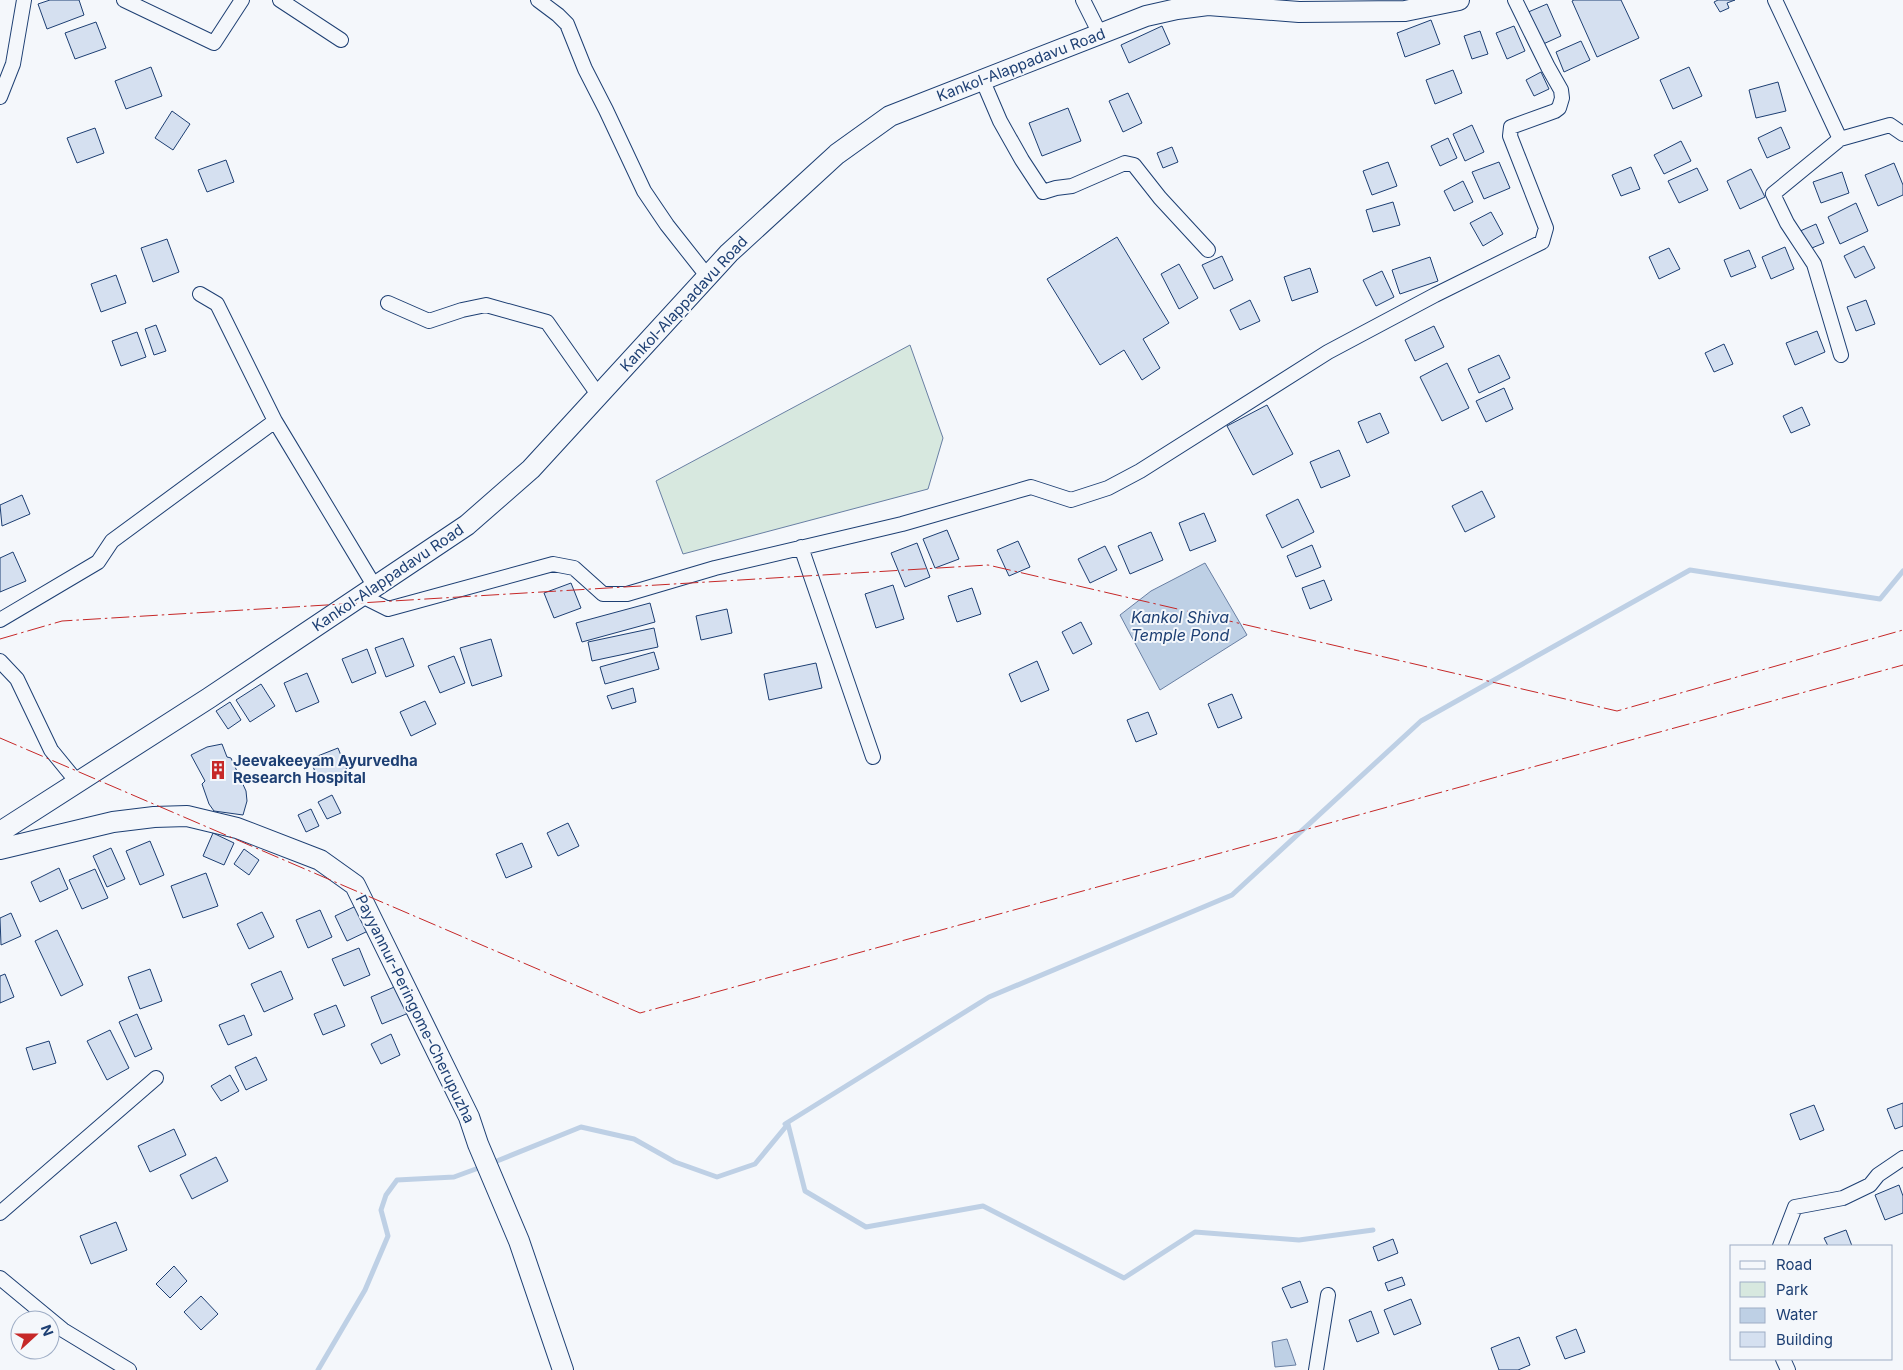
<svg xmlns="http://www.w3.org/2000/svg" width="1903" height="1370" viewBox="0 0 1903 1370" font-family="Inter,sans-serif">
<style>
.green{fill:#d7e8df;stroke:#687fa3}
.water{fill:#bed0e5;stroke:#687fa3}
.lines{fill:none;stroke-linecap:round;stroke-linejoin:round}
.stream{stroke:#bed0e5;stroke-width:5}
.building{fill:#d5e0f0;stroke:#1d3f73}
.street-casing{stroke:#1d3f73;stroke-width:16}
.secondary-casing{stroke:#1d3f73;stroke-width:22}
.street{stroke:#f4f7fb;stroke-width:14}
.secondary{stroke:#f4f7fb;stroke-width:20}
.power{stroke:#c62828;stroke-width:1;stroke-dasharray:18 4 2.5 4;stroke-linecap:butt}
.labels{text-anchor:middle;stroke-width:4;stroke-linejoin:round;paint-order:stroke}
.street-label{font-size:15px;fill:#1d3f73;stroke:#f4f7fb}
.poi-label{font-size:15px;font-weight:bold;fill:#1d3f73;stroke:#f4f7fb;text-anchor:start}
.water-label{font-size:16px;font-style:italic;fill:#1d3f73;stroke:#f4f7fb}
</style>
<rect width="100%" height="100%" fill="#f4f7fb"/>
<path class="green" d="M910,345L943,438L928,489L683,554L656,481Z"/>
<path class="water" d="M1205,563L1247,635L1160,690L1120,615L1151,591Z
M1287,1339L1296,1365L1275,1367L1272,1342Z"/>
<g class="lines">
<path class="stream" d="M785,1124L989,997L1232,895L1421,721L1690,570L1880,599L1903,571
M788,1124L805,1191L866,1227L983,1206L1124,1278L1195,1232L1299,1240L1373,1230
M492,1163L581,1127L634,1139L675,1162L717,1177L755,1164L788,1124
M318,1370L365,1290L388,1236L381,1210L386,1195L397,1180L454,1177L484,1166"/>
</g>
<path class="building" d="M50,0H79L84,15L47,29L38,4Z
M1574,0H1621L1639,38L1597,57L1572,1Z
M1718,0H1735L1727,3L1729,8L1720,12L1714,2Z
M1547,4L1561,36L1541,45L1526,13Z
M1431,20L1440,44L1405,57L1397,33Z
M96,22L106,48L75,59L65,33Z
M1162,26L1170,44L1129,63L1121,45Z
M1514,26L1525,51L1507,59L1496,33Z
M1480,31L1488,54L1472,59L1464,36Z
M1581,41L1590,60L1564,72L1556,52Z
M151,67L162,96L126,109L115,81Z
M1689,67L1702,96L1673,109L1660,80Z
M1453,70L1462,93L1435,104L1426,80Z
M1541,72L1549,89L1534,96L1526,80Z
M1778,82L1786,111L1756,118L1749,90Z
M1128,93L1142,123L1123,132L1109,101Z
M1068,108L1081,141L1042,156L1029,123Z
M172,111L190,124L173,150L155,138Z
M1472,125L1484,152L1465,161L1453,134Z
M1781,127L1790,148L1767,158L1758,138Z
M95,128L104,153L77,163L67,138Z
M1448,138L1457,158L1440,166L1431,146Z
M1681,141L1691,161L1664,174L1654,155Z
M1172,147L1178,162L1163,168L1157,153Z
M226,160L234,182L207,192L198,170Z
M1388,162L1397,186L1372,195L1363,171Z
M1499,162L1510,188L1484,199L1472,172Z
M1894,163L1903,185V195L1878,206L1865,175Z
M1631,167L1640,189L1621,196L1612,175Z
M1697,168L1708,190L1679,203L1668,181Z
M1751,169L1765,197L1740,209L1727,181Z
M1842,172L1849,193L1821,203L1813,182Z
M1463,181L1473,202L1454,211L1444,191Z
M1393,202L1400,225L1373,232L1366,210Z
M1856,203L1868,231L1840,244L1828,217Z
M1491,212L1503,234L1483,246L1470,223Z
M1816,224L1824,243L1807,250L1798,232Z
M1117,237L1169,323L1143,339L1160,368L1142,380L1124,350L1100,365L1047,279Z
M167,239L179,272L153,282L141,248Z
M1864,246L1875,268L1855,278L1844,256Z
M1785,247L1794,269L1771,279L1762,257Z
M1669,248L1680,269L1659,279L1649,257Z
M1749,250L1756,267L1731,277L1724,260Z
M1222,256L1233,280L1214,289L1202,265Z
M1430,257L1438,281L1400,294L1392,270Z
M1179,264L1198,298L1179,309L1161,274Z
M1310,268L1318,292L1292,301L1284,277Z
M1382,271L1394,297L1376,306L1363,280Z
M116,275L126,303L101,312L91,284Z
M1250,300L1260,321L1240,330L1230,310Z
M1866,300L1875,324L1856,331L1847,307Z
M156,325L166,351L154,355L145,329Z
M1434,326L1444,347L1415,361L1405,340Z
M1817,331L1825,352L1795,365L1786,343Z
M137,332L146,357L121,366L112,341Z
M1724,344L1733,364L1714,372L1705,353Z
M1499,355L1510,378L1479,393L1468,369Z
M1447,363L1469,408L1442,421L1420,377Z
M1504,388L1513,409L1486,422L1476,401Z
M1267,405L1293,454L1253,475L1227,426Z
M1802,407L1810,425L1791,433L1783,416Z
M1380,413L1389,433L1367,443L1358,422Z
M1339,450L1350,476L1321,488L1310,462Z
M1482,491L1495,517L1465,532L1452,506Z
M22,495L30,514L2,526L0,505Z
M1298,499L1314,532L1282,548L1266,515Z
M1204,513L1216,541L1190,551L1179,523Z
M947,530L959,559L935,568L923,539Z
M1151,532L1163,560L1130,574L1118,546Z
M1018,541L1030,567L1009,576L997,550Z
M917,543L930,577L905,587L891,553Z
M1312,545L1321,567L1296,577L1287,556Z
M1105,546L1117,570L1090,583L1078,559Z
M13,552L26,581L0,592V558Z
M1324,580L1332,600L1310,609L1302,588Z
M571,583L581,608L554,618L544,593Z
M893,585L904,619L876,628L865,594Z
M972,588L981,614L957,622L948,596Z
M650,603L655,622L582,642L576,623Z
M727,609L732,633L701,640L696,616Z
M1081,622L1092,644L1073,654L1062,632Z
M654,628L658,647L592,661L588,642Z
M403,638L414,666L386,677L375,648Z
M491,639L502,676L472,686L460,648Z
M367,649L376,673L352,683L342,659Z
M654,652L659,669L605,684L600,667Z
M454,656L465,683L440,693L428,666Z
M1037,661L1049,690L1021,702L1009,674Z
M816,663L822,688L769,700L764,674Z
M307,673L319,702L296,712L284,683Z
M261,684L275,706L250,722L236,700Z
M633,688L636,702L612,709L607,696Z
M1232,694L1242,718L1218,728L1208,704Z
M425,701L436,724L411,736L400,712Z
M230,702L241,720L228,729L216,711Z
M1148,712L1157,734L1136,742L1127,720Z
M222,744L227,757L231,758L246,791L247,801L243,815L214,811L209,804L202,784L205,781L191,755L207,747Z
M338,748L348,773L320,784L310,759Z
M332,795L341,813L327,819L318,802Z
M311,809L319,826L306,832L298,815Z
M568,823L579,846L558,856L547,833Z
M213,833L234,843L224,865L203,856Z
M150,841L164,875L140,885L126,851Z
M522,843L532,867L506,878L496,854Z
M111,848L125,879L107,887L93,856Z
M244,849L259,860L249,875L234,864Z
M59,868L68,889L40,902L31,882Z
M95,869L108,898L82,909L69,880Z
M206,873L218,906L183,918L171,886Z
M356,906L368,931L347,941L335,916Z
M320,910L332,937L308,948L296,920Z
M262,912L274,937L249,949L237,924Z
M11,913L21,936L1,945L0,918Z
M57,930L83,985L61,996L35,941Z
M359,948L370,975L344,986L332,959Z
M150,969L162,1001L140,1009L128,977Z
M281,971L293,999L264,1012L251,984Z
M5,974L14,997L0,1003V976Z
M399,985L411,1012L382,1024L371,997Z
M336,1005L345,1026L323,1035L314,1014Z
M137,1014L152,1049L135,1057L119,1022Z
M244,1015L252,1035L228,1045L219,1025Z
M110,1030L129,1068L107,1080L87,1041Z
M391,1034L400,1055L381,1064L371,1044Z
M49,1041L56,1063L33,1070L26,1048Z
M256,1057L267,1080L246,1090L235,1067Z
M230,1075L239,1091L221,1101L211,1086Z
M1903,1103V1126L1895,1129L1887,1109Z
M1814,1105L1824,1130L1800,1140L1790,1114Z
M174,1129L186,1155L150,1172L138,1146Z
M216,1157L228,1181L192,1199L180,1175Z
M1899,1185L1903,1196V1213L1885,1220L1875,1195Z
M116,1222L127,1250L91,1264L80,1236Z
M1846,1230L1852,1246H1828L1824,1238Z
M1393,1239L1398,1253L1378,1261L1373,1247Z
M174,1266L187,1281L170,1298L156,1284Z
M1402,1277L1405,1285L1388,1291L1385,1283Z
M1300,1281L1308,1302L1291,1308L1282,1288Z
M201,1296L218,1314L201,1330L184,1312Z
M1411,1299L1421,1324L1394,1335L1384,1310Z
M1371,1311L1379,1333L1357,1342L1349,1320Z
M1576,1329L1585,1352L1565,1359L1556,1337Z
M1519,1337L1530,1365L1518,1370H1499L1491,1348Z"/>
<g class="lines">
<g class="street-casing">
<path id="street" d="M124,0L214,43L242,0
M280,0L341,40
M538,0L558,15L567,24L585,69L606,110L644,191L667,225L708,277
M1083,0L1100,34
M1775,0L1840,139L1773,194L1787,223L1814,264L1841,355
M982,79L1000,121L1022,160L1043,192L1056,188L1072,186L1125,163L1134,165L1160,198L1208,250
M0,97L13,64L24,0
M1840,139L1890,125L1903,134
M200,294L217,304L275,421
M388,303L429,321L462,310L486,305L547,322L599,396
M801,547L873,757
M362,596L388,609L553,564L574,568L603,594H627L715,568L902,524L1031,487L1071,500L1108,488L1140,471L1328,352L1435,295L1542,242L1546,228L1510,136L1511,127L1555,111L1559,108L1562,98L1561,90L1548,67L1515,0
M0,620L98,562L112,541L275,421L375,587
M0,661L17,679L51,750L78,783
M0,1213L156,1078
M1780,1246L1795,1207L1843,1198L1870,1185L1878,1175L1903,1158
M0,1278L63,1330L129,1370
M1783,1359L1788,1370
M1316,1370L1328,1295"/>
</g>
<g class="secondary-casing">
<path id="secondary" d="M0,832L209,698L467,525L531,469L729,253L837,154L890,116L1146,16L1177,9L1208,5L1299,12L1405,11L1459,0
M0,849L113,822L154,817L187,816L237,828L320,860L355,885L469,1117L478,1144L519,1241L563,1370"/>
</g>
<use href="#street" class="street"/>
<use href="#secondary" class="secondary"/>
<path class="power" d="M0,639L62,621L988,565L1617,711L1903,630
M0,738L640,1013L1903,665"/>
</g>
<defs>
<g id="building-bare" transform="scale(1.5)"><path d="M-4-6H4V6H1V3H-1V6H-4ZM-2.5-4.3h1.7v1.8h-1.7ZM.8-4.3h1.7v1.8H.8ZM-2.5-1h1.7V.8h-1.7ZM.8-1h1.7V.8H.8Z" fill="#c62828" stroke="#f4f7fb" stroke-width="2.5" paint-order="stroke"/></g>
</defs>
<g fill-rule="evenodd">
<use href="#building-bare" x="218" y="770"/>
</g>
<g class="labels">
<g class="street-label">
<text transform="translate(1021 65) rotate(-21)" y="5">Kankol-Alappadavu Road</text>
<text transform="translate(684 304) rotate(-47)" y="5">Kankol-Alappadavu Road</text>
<text transform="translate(388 578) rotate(-34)" y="5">Kankol-Alappadavu Road</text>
<text transform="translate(415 1009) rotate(64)" y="5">Payyannur-Peringome-Cherupuzha</text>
</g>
<g class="poi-label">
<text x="233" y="766">Jeevakeeyam Ayurvedha<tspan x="233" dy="17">Research Hospital</tspan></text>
</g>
<g class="water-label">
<text x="1180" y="623">Kankol Shiva<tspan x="1180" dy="18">Temple Pond</tspan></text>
</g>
</g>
<rect x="1730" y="1245" width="162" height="115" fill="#f4f7fb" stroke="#9eadc5"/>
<rect x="1740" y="1261" width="25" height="8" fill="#f4f7fb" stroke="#9eadc5"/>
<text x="1776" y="1270" font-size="15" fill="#1d3f73">Road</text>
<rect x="1740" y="1282" width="25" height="15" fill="#d7e8df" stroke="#9eadc5"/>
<text x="1776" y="1295" font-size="15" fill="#1d3f73">Park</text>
<rect x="1740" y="1308" width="25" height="15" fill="#bed0e5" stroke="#9eadc5"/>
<text x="1776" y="1320" font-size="15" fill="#1d3f73">Water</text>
<rect x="1740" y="1332" width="25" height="15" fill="#d5e0f0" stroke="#9eadc5"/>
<text x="1776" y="1345" font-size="15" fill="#1d3f73">Building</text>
<g transform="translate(35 1335) rotate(69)"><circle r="24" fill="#f4f7fb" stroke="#9eadc5"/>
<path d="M0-4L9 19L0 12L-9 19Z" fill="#c62828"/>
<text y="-8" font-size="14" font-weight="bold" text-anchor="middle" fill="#1d3f73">N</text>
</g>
</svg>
